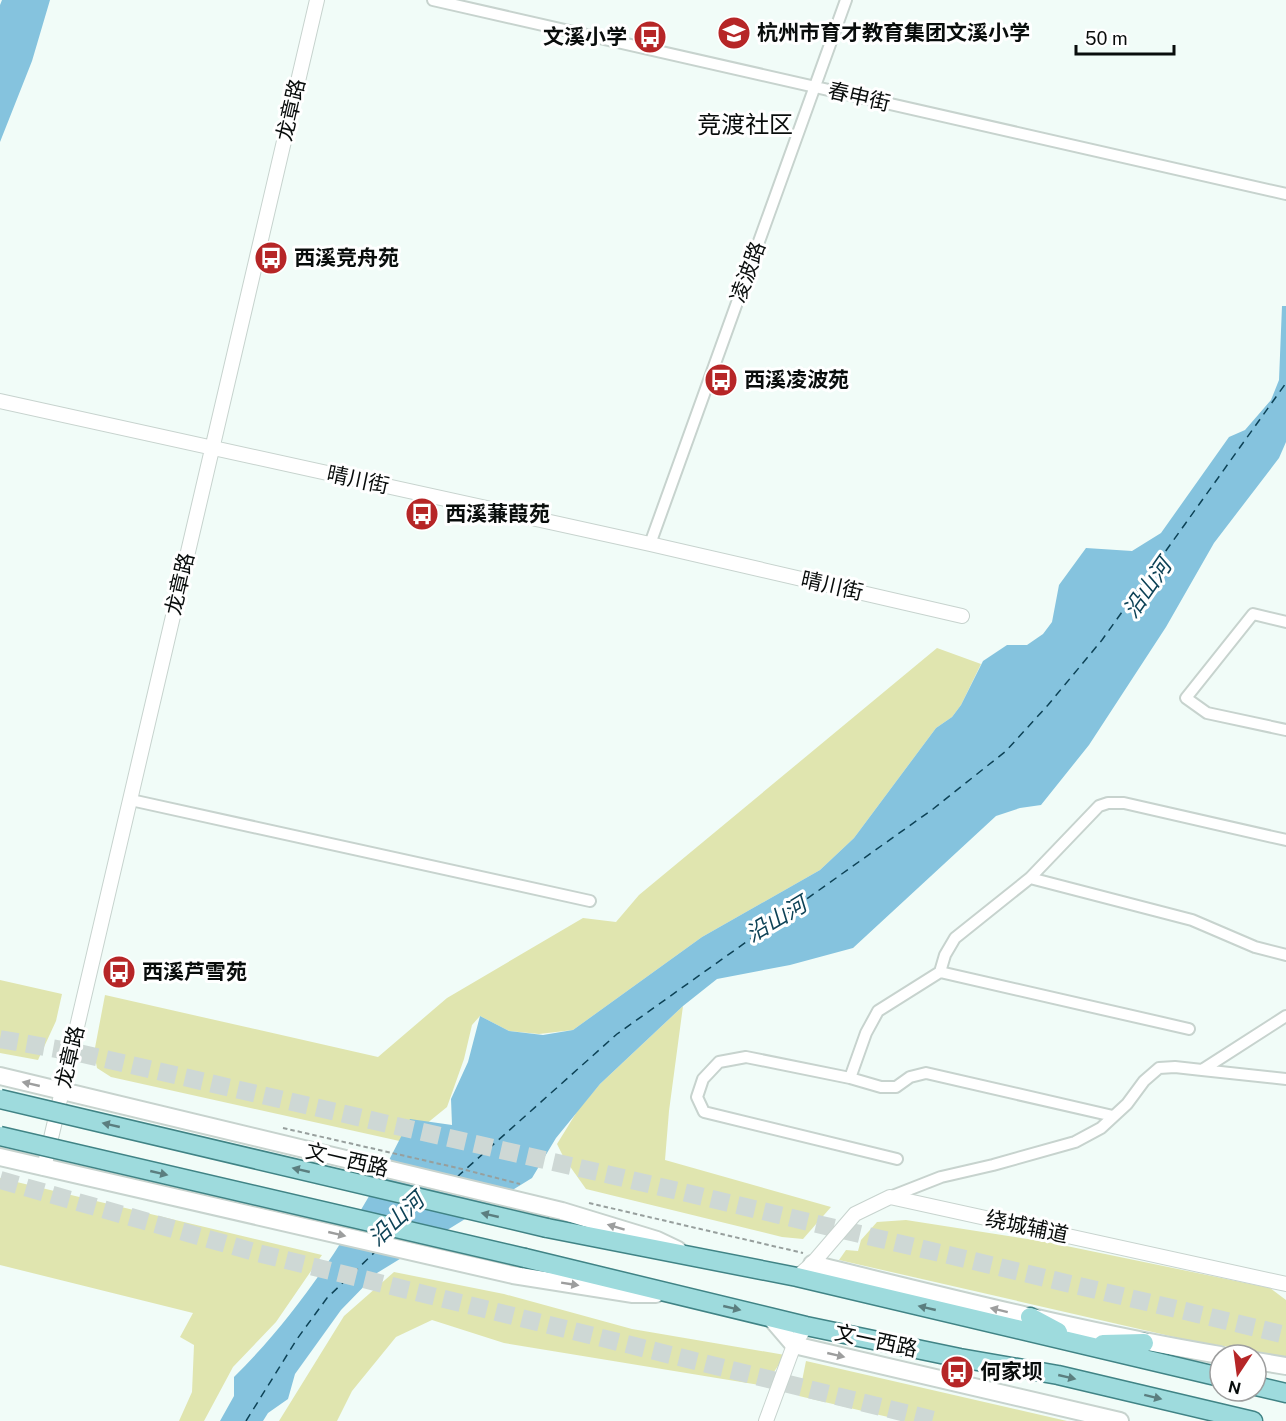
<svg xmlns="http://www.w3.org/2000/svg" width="1286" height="1421" viewBox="0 0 1286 1421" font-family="'Public Sans','Noto Sans SC',sans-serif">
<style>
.green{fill:#e0e5af}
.water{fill:#85c3de}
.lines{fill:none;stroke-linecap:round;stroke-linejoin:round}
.ferry{stroke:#0d4256;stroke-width:1.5;stroke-dasharray:8 6;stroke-linecap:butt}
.trunk-tunnel{stroke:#ced8d5;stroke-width:18;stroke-dasharray:18 9;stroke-linecap:butt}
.minor-casing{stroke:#c7d3ce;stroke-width:14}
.tertiary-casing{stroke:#c7d3ce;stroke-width:16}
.secondary-casing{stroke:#c7d3ce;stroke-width:20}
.primary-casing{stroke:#408385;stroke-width:21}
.path{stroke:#979f9d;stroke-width:2;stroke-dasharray:4.5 3;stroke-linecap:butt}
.minor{stroke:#fff;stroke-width:10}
.tertiary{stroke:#fff;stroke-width:14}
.secondary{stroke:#fff;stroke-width:16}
.primary{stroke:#9edbdd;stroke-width:18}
.primary-bridge-casing{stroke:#408385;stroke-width:21;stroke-linecap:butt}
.primary-bridge{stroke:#9edbdd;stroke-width:18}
.oneway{fill:#9d9e9e}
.oneway2{fill:#5b7e7f}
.labels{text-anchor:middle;stroke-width:6;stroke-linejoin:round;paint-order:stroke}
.poi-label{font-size:21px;font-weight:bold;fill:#090d0c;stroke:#fff;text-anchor:start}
.street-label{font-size:21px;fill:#090d0c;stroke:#fff}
.water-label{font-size:22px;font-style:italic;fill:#0d4256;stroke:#fff}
.quarter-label{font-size:24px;fill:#090d0c;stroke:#fff}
</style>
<rect width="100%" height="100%" fill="#f1fcf8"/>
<path class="green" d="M937,648L981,664L961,705L952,717L936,728L854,838L820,870L702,937L573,1030L539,1034L509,1031L480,1016L472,1025L464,1059L447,1107L404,1142L111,1077L97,1068L94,1053L105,995L378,1057L447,998L583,918L616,922L639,895Z
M0,980L62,994L56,1021L38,1060L0,1053Z
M683,1006L669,1111L665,1160L831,1207L803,1239L782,1237L586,1189L564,1158L557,1144L578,1110L600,1084Z
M0,1178L322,1255L276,1322L233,1367L204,1421H179L192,1392L194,1345L180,1337L193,1313L0,1265Z
M906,1220L1047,1242L1270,1288L1286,1300V1357L1183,1339L839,1260L846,1250L858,1251L861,1240L877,1222Z
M394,1272L504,1294L632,1329L785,1355L765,1386L504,1343L432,1320L396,1337L352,1391L337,1421H279L344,1316Z
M806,1361L1067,1421H905L799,1396Z"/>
<path class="water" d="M2,0H50L32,61L0,142V5Z
M1282,306H1286V442L1279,458L1214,543L1166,627L1089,745L1041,805L1020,808L996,816L853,948L790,965L717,979L683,1006L600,1084L556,1138L532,1178L377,1273L341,1310L295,1374L288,1399L268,1413L263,1421H220L234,1396V1377C308,1304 364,1212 410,1119L452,1125L451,1099L468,1062L480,1016L509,1031L543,1035L573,1030L702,937L820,870L854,838L936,728L952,717L961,705L983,661L1007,645H1027L1043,634L1052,622L1059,585L1086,548L1132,551L1161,533L1229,437L1245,430L1271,400L1279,380Z"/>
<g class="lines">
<path class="ferry" d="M457,1177L617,1034L933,809L1006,751L1048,705L1102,640L1286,383
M408,1221L422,1208
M246,1421L297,1339L327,1298L376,1251"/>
<path class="trunk-tunnel" d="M0,1039L79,1053L619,1177L1286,1335
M0,1180L258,1253L938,1421"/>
<g class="minor-casing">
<path id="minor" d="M433,0L1286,194
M650,544L846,0
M1286,622L1253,614L1186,698L1207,713L1286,730
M131,800L590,901
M1030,878L1192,920L1255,947L1286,955
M940,972L1189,1029
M1202,1070L1286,1079
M850,1078L866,1033L878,1011L940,972L945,955L955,938L1030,878L1099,806L1108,803H1124L1286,840
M897,1159L704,1112L697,1097L703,1079L719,1062L746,1057L850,1078L881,1087H896L910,1077L926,1073L1113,1116
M890,1197L941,1177L993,1165L1075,1142L1101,1128L1127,1104L1144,1081L1159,1068L1175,1067L1202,1070L1286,1016"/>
</g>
<g class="tertiary-casing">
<path id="tertiary" d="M0,401L650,544L962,616
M44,1168L317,0
M797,1277L812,1264L855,1214L890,1197L1286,1284
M766,1421L794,1345L806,1326"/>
</g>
<g class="secondary-casing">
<path id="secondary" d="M0,1076L562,1211L657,1240L678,1250
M0,1157L513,1275L633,1294H656
M812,1264C948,1297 1083,1332 1220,1355
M770,1317L794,1345L1120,1421
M1256,1361L1286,1366"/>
</g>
<g class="primary-casing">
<path id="primary" d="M547,1228L797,1277L1220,1377
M525,1258L806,1326L960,1358L1058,1375L1253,1421
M1030,1317L1058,1332
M1103,1344L1144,1343
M1256,1386L1286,1393"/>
</g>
<path class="path" d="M283,1128L462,1169L520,1184
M589,1203L803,1253"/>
<use href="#minor" class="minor"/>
<use href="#tertiary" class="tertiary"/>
<use href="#secondary" class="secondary"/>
<use href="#primary" class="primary"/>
<g class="primary-bridge-casing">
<path id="primary-bridge" d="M0,1099L547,1228
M0,1136L525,1258"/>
</g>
<use href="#primary-bridge" class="primary-bridge"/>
</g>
<defs><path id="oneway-solid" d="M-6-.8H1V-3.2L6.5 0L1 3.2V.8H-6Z" transform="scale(1.5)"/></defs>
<g class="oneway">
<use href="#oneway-solid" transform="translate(31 1084) rotate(-167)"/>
<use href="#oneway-solid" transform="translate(616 1227) rotate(-163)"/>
<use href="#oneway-solid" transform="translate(337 1234) rotate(13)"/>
<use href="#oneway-solid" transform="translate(570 1284) rotate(9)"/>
<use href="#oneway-solid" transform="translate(999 1310) rotate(-166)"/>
<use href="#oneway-solid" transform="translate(836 1355) rotate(13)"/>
</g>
<g class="oneway2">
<use href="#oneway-solid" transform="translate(111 1125) rotate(-167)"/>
<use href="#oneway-solid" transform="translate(301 1170) rotate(-167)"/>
<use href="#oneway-solid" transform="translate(159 1173) rotate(13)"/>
<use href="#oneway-solid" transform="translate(490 1215) rotate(-167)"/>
<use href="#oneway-solid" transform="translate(732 1308) rotate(13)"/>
<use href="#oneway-solid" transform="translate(927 1308) rotate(-167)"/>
<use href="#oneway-solid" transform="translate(1067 1377) rotate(13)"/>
<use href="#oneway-solid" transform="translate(1153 1397) rotate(14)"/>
</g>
<defs>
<g id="school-disc" transform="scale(1.725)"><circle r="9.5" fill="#b62627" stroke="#fff"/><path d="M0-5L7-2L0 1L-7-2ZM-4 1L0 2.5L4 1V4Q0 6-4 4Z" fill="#fff"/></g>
<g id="bus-disc" transform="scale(1.725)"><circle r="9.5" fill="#b62627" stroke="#fff"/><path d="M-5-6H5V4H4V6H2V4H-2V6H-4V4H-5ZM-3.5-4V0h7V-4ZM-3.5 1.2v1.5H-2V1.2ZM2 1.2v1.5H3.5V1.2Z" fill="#fff"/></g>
</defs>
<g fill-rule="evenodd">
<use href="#school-disc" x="734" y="33"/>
<use href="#bus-disc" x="650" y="37"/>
<use href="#bus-disc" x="271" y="258"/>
<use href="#bus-disc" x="721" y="380"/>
<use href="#bus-disc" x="422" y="514"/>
<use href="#bus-disc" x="119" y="972"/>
<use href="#bus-disc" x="957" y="1372"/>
</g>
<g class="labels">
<g class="poi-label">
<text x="757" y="40">杭州市育才教育集团文溪小学</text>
<text x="627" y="44" text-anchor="end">文溪小学</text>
<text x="294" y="265">西溪竞舟苑</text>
<text x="744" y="387">西溪凌波苑</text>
<text x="445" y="521">西溪蒹葭苑</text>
<text x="142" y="979">西溪芦雪苑</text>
<text x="980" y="1379">何家坝</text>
</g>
<g class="street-label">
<text transform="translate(859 97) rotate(13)" y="7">春申街</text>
<text transform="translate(291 110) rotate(-77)" y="7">龙章路</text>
<text transform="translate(748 272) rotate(-70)" y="7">凌波路</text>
<text transform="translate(358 480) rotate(12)" y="7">晴川街</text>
<text transform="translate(180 584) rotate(-77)" y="7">龙章路</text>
<text transform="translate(832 586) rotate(13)" y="7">晴川街</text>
<text transform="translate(70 1057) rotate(-77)" y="7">龙章路</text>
<text transform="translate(347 1160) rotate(13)" y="7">文一西路</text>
<text transform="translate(1027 1227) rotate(12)" y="7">绕城辅道</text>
<text transform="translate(876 1341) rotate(12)" y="7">文一西路</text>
</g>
<g class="water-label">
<text transform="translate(1147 588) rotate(-55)" y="8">沿山河</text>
<text transform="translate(776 919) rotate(-31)" y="8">沿山河</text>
<text transform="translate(396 1219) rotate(-43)" y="8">沿山河</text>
</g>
<g class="quarter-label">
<text x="745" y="133">竞渡社区</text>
</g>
</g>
<g transform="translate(1238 1373) rotate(193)"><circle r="28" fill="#ffffff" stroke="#9d9e9e" stroke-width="1.5"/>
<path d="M0-4.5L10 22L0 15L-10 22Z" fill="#b62627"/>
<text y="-9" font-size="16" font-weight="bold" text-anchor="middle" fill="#090d0c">N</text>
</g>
<path d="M1076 45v9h98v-9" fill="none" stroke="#090d0c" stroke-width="3"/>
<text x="1085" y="45" font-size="18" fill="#090d0c" stroke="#ffffff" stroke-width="4.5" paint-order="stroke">50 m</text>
</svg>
